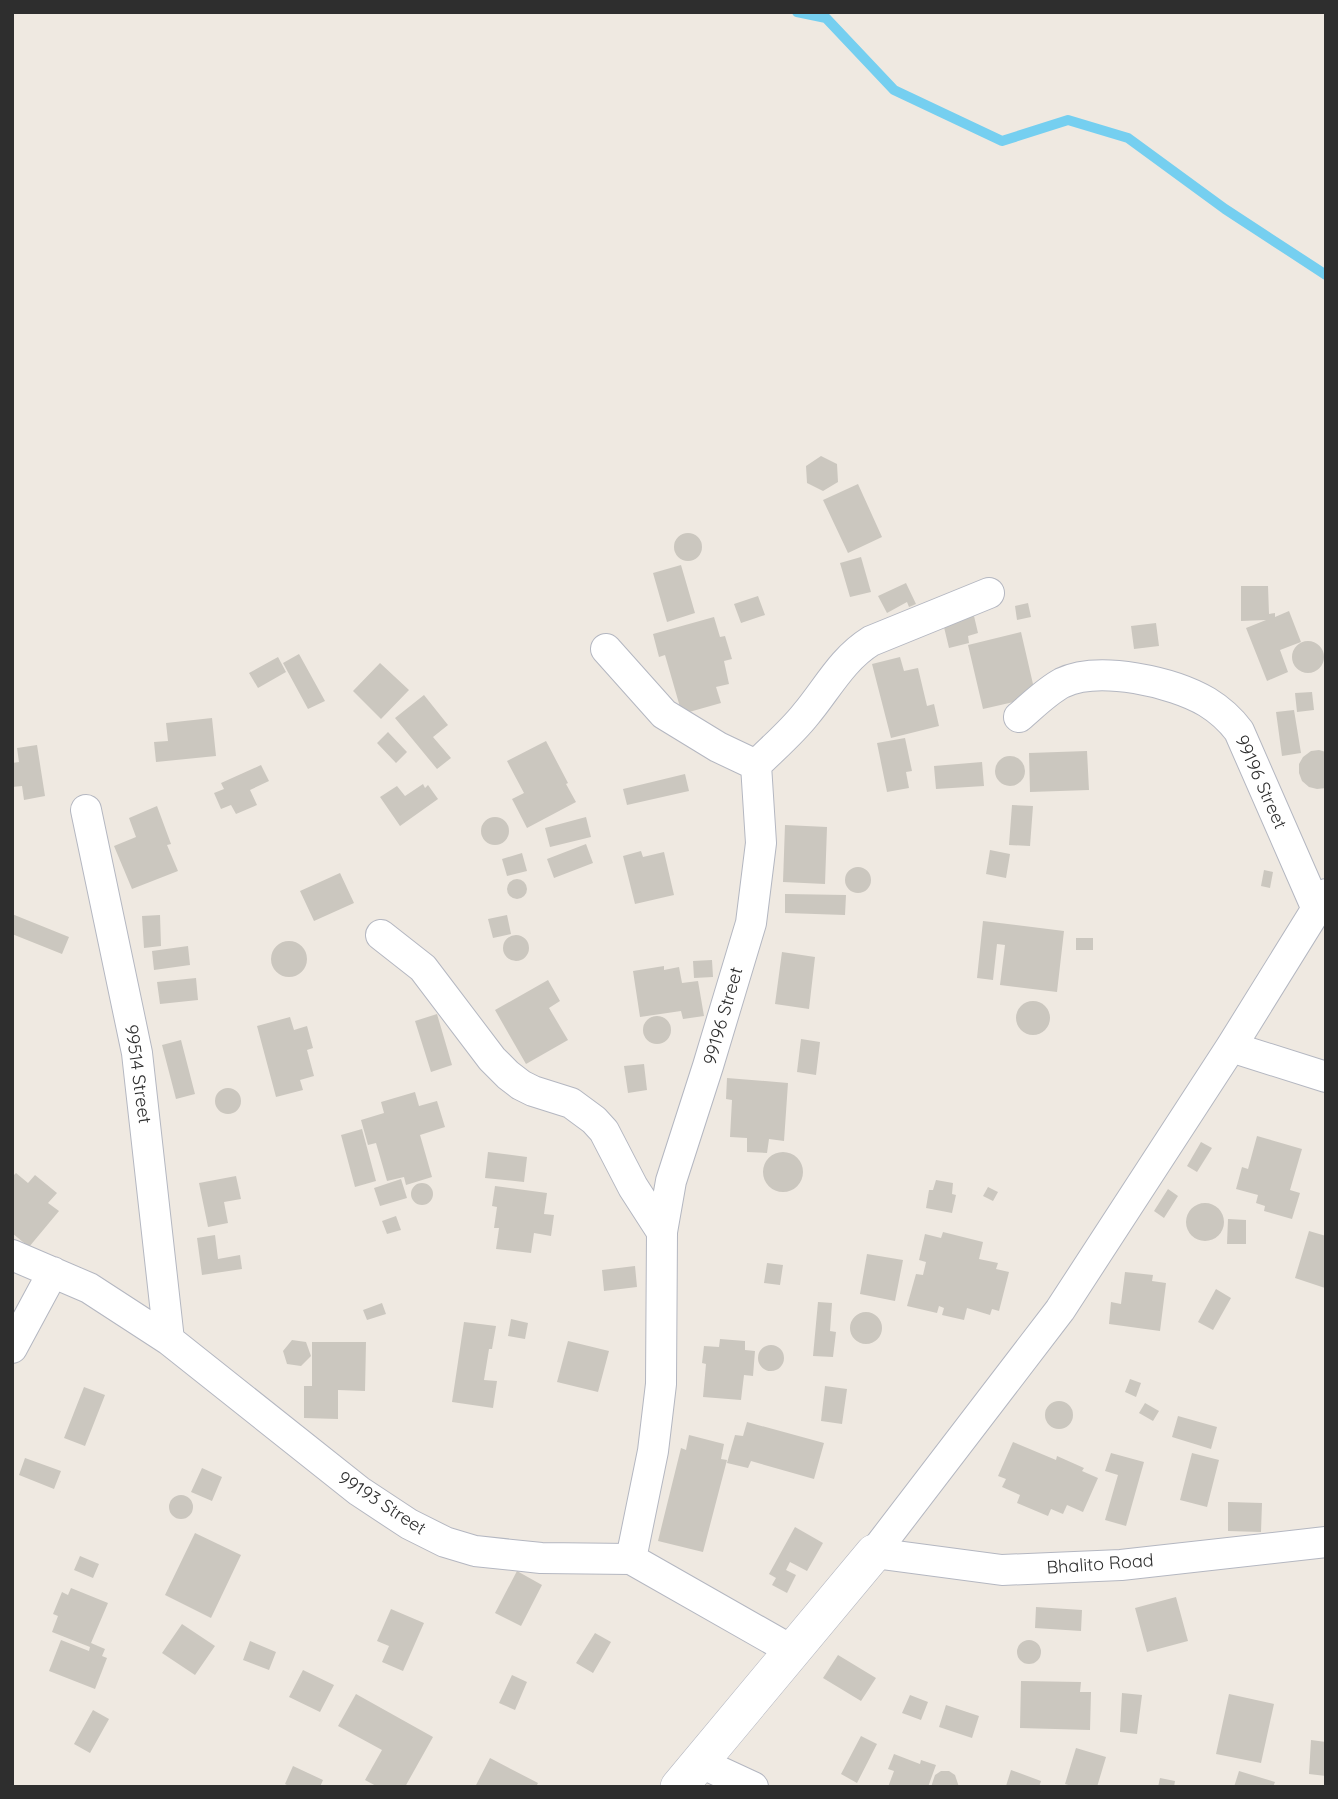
<svg xmlns="http://www.w3.org/2000/svg" width="1338" height="1799" viewBox="0 0 1338 1799" font-family="Quicksand,sans-serif">
<style>
.lines{fill:none;stroke-linecap:round;stroke-linejoin:round}
.stream{stroke:#75cff0;stroke-width:10}
.building{fill:#cbc7bf}
.minor-casing{stroke:#b4b7c1;stroke-width:32}
.tertiary-casing{stroke:#b4b7c1;stroke-width:38}
.minor{stroke:#fff;stroke-width:30}
.tertiary{stroke:#fff;stroke-width:37}
.labels{text-anchor:middle;stroke-width:5;stroke-linejoin:round;paint-order:stroke}
.street-label{font-size:18px;fill:#2e2e2e;stroke:#fff}
</style>
<rect width="100%" height="100%" fill="#efe9e1"/>
<g class="lines">
<path class="stream" d="M797,12L826,18L894,90L1002,141L1068,120L1128,138L1225,209L1326,275"/>
</g>
<path class="building" d="M821,456L837,464L838,482L823,491L807,483L806,466Z
M858,484L882,537L848,553L823,500Z
M674 547a14 14 0 1 1 28 0a14 14 0 1 1-28 0Z
M861,557L871,592L850,597L840,563Z
M681,565L695,613L667,622L653,573Z
M906,583L916,604L909,607L907,602L887,613L878,596Z
M1241,586H1268L1269,614L1275,613V617L1289,611L1301,642L1280,650L1288,672L1267,681L1246,628L1266,620L1241,621Z
M758,596L765,615L741,623L734,604Z
M1028,603L1031,617L1017,620L1015,606Z
M974,616L978,633L968,636L969,643L949,648L943,623Z
M714,617L720,637L725,636L732,659L724,661L729,684L716,687L721,703L682,714L665,655L659,657L653,634Z
M1156,623L1159,646L1134,649L1131,626Z
M1021,632L1036,697L983,709L968,645Z
M1292 657a16 16 0 1 1 32 0a16 16 0 1 1-32 0Z
M299,654L325,701L308,709L283,663Z
M278,657L286,672L258,688L249,673Z
M900,657L904,671L918,668L927,706L934,704L939,726L891,738L872,664Z
M380,663L409,690L381,719L353,691Z
M1312,692L1314,710L1297,712L1295,693Z
M424,695L448,725L433,737L451,758L437,769L395,718Z
M1294,710L1301,753L1282,756L1276,712Z
M212,718L216,756L156,762L154,742L168,741L166,723Z
M388,732L407,752L396,763L377,743Z
M905,738L912,771L906,772L909,788L887,792L877,743Z
M546,741L568,783L566,784L576,802L527,828L512,799L524,793L507,761Z
M37,745L45,796L24,800L22,786L12,787V763L19,762L17,748Z
M1319,750L1326,752V788L1317,789L1309,787L1302,781L1299,773V764L1303,757L1311,751Z
M1087,751L1089,790L1030,792L1029,753Z
M995 771a15 15 0 1 1 30 0a15 15 0 1 1-30 0Z
M982,762L984,786L936,789L934,766Z
M261,765L269,781L250,790L257,805L236,814L231,805L221,809L214,793L224,789L221,783Z
M685,774L689,791L627,805L623,789Z
M423,784L425,788L428,785L438,799L400,826L380,797L397,786L405,796Z
M1012,805L1033,806L1030,846L1009,845Z
M157,806L171,844L167,845L178,871L132,889L114,846L136,837L129,818Z
M481 831a14 14 0 1 1 28 0a14 14 0 1 1-28 0Z
M586,817L591,837L550,847L545,828Z
M785,825L827,827L825,884L783,882Z
M586,844L593,863L554,878L547,859Z
M990,850L1010,854L1006,878L986,874Z
M641,851L643,857L664,852L674,895L635,904L623,856Z
M522,853L527,871L507,876L502,859Z
M845 880a13 13 0 1 1 26 0a13 13 0 1 1-26 0Z
M1264,870L1273,872L1270,888L1261,886Z
M340,873L354,903L314,921L300,891Z
M507 889a10 10 0 1 1 20 0a10 10 0 1 1-20 0Z
M785,894L846,895L845,915L785,913Z
M12,914L69,937L62,954L12,934Z
M160,915L161,946L144,948L142,916Z
M507,915L511,934L493,938L488,919Z
M983,921L1064,931L1057,992L1000,985L1005,945L997,944L993,980L977,978Z
M503 948a13 13 0 1 1 26 0a13 13 0 1 1-26 0Z
M1076,938H1093V950H1076Z
M271 959a18 18 0 1 1 36 0a18 18 0 1 1-36 0Z
M188,946L190,965L154,970L152,951Z
M782,952L815,957L809,1009L775,1004Z
M712,960L713,977L694,978L693,961Z
M664,966V970L679,967L682,983L698,981L704,1016L683,1019L681,1011L640,1017L633,971Z
M196,978L198,1000L160,1004L157,982Z
M548,980L560,1001L549,1008L568,1040L526,1064L495,1010Z
M1016 1018a17 17 0 1 1 34 0a17 17 0 1 1-34 0Z
M437,1014L452,1065L431,1072L415,1021Z
M643 1030a14 14 0 1 1 28 0a14 14 0 1 1-28 0Z
M290,1017L294,1030L307,1026L313,1048L307,1050L314,1076L300,1080L303,1090L276,1097L257,1026Z
M801,1039L820,1042L816,1075L797,1072Z
M181,1040L195,1094L176,1099L162,1045Z
M644,1064L647,1090L628,1093L624,1066Z
M727,1078L788,1083L784,1141L769,1139L767,1153L747,1152V1138L730,1137L732,1100L726,1099Z
M215 1101a13 13 0 1 1 26 0a13 13 0 1 1-26 0Z
M415,1092L419,1106L437,1101L445,1127L420,1135L432,1177L406,1185L404,1177L387,1181L376,1143L368,1145L361,1120L384,1113L381,1102Z
M362,1129L376,1181L355,1187L341,1135Z
M1257,1136L1302,1149L1290,1190L1300,1193L1292,1219L1264,1211L1265,1206L1256,1203L1258,1195L1236,1189L1242,1167L1248,1169Z
M1201,1142L1212,1148L1197,1172L1187,1166Z
M488,1152L527,1157L524,1182L485,1178Z
M763 1172a20 20 0 1 1 40 0a20 20 0 1 1-40 0Z
M16,1173L28,1183L35,1175L57,1193L48,1203L59,1211L29,1247L12,1233V1177Z
M236,1176L241,1199L224,1202L228,1223L208,1227L199,1183Z
M401,1179L407,1198L380,1206L374,1188Z
M936,1180L953,1183L952,1194L956,1195L952,1213L926,1208L929,1190H933Z
M411 1194a11 11 0 1 1 22 0a11 11 0 1 1-22 0Z
M495,1186L547,1193L544,1214L554,1215L551,1236L534,1233L531,1253L496,1249L499,1228H494L497,1207L492,1206Z
M988,1187L998,1192L993,1201L983,1196Z
M1168,1189L1178,1196L1164,1218L1154,1211Z
M1186 1222a19 19 0 1 1 38 0a19 19 0 1 1-38 0Z
M396,1216L401,1230L387,1234L382,1221Z
M1228,1219L1246,1220V1244H1227Z
M1309,1231L1326,1236L1325,1288L1295,1278Z
M943,1232L983,1242L979,1259L998,1263L996,1269L1009,1272L999,1311L992,1309L990,1315L967,1308L964,1320L942,1315L944,1308L939,1306L937,1313L907,1306L916,1274L923,1275L926,1262L919,1260L925,1234L941,1238Z
M215,1235L218,1259L240,1255L242,1269L202,1275L197,1238Z
M867,1254L903,1260L895,1301L860,1294Z
M767,1263L783,1265L780,1285L764,1283Z
M635,1266L637,1287L604,1291L602,1270Z
M1125,1272L1153,1275L1152,1281L1166,1283L1160,1331L1109,1324L1111,1302L1121,1304Z
M1216,1289L1231,1298L1213,1330L1198,1322Z
M818,1302L832,1303L830,1331L836,1332L833,1357L813,1356Z
M382,1303L386,1314L367,1320L363,1310Z
M850 1328a16 16 0 1 1 32 0a16 16 0 1 1-32 0Z
M511,1319L528,1323L525,1339L508,1336Z
M464,1322L496,1326L492,1349H489L484,1380L497,1381L493,1408L452,1402Z
M720,1339L745,1341V1350L755,1351L753,1376L744,1375L741,1400L703,1397L706,1364L702,1363L704,1346L719,1347Z
M292,1340L306,1342L311,1356L301,1366L287,1364L283,1351Z
M568,1341L609,1351L598,1392L557,1382Z
M312,1342H366L365,1391L338,1390V1419L304,1418V1386H312Z
M758 1358a13 13 0 1 1 26 0a13 13 0 1 1-26 0Z
M1130,1379L1141,1383L1136,1397L1125,1392Z
M825,1386L847,1389L842,1424L821,1421Z
M84,1387L105,1395L85,1446L64,1438Z
M1045 1415a14 14 0 1 1 28 0a14 14 0 1 1-28 0Z
M1145,1403L1159,1411L1153,1421L1139,1413Z
M1178,1416L1217,1427L1211,1449L1172,1437Z
M747,1422L824,1443L814,1479L751,1461L748,1468L727,1463L735,1435L743,1436Z
M689,1435L724,1444L721,1459L727,1460L703,1552L658,1541L681,1448L686,1450Z
M1013,1442L1056,1460L1057,1456L1084,1468L1082,1471L1098,1478L1083,1512L1067,1505L1063,1514L1051,1509L1048,1516L1017,1503L1020,1495L1002,1487L1006,1479L998,1476Z
M1111,1453L1144,1462L1126,1526L1105,1520L1118,1475L1105,1471Z
M1192,1453L1219,1460L1207,1507L1180,1500Z
M25,1458L61,1471L54,1489L19,1475Z
M202,1468L222,1477L212,1501L191,1492Z
M169 1507a12 12 0 1 1 24 0a12 12 0 1 1-24 0Z
M1228,1502L1262,1503L1261,1532L1228,1531Z
M795,1527L823,1543L807,1571L790,1562L786,1570L796,1575L787,1593L772,1585L776,1578L769,1574Z
M195,1533L241,1555L211,1618L165,1595Z
M80,1556L99,1564L93,1578L74,1570Z
M517,1571L542,1585L521,1626L495,1613Z
M71,1588L108,1603L91,1643L105,1649L102,1656L107,1658L95,1689L49,1671L61,1640L89,1651L90,1647L52,1632L58,1616L53,1614L62,1592L68,1595Z
M1176,1597L1188,1641L1147,1652L1135,1608Z
M1036,1607L1082,1610L1081,1631L1035,1628Z
M391,1609L424,1623L403,1671L382,1662L389,1646L377,1641Z
M182,1624L215,1646L195,1675L162,1653Z
M595,1633L611,1642L593,1673L576,1663Z
M1017 1652a12 12 0 1 1 24 0a12 12 0 1 1-24 0Z
M250,1641L276,1652L269,1670L243,1660Z
M838,1655L876,1678L861,1701L823,1678Z
M303,1670L334,1685L320,1712L289,1697Z
M512,1675L527,1682L515,1710L499,1703Z
M1021,1681L1081,1682L1080,1692H1091L1090,1730L1020,1728Z
M1122,1693L1142,1695L1137,1734L1120,1732Z
M356,1694L433,1737L405,1787H378L365,1780L382,1750L338,1726Z
M1229,1694L1274,1704L1261,1763L1216,1754Z
M910,1695L928,1702L921,1720L902,1713Z
M946,1705L979,1716L972,1738L939,1727Z
M93,1710L109,1719L90,1753L74,1744Z
M861,1736L877,1744L857,1783L841,1774Z
M1311,1740L1326,1742V1776L1309,1774Z
M1076,1748L1106,1757L1097,1787H1075L1065,1784Z
M894,1754L920,1764L921,1760L936,1765L928,1787H888L894,1771L888,1769Z
M490,1758L538,1783L536,1787H475Z
M293,1766L323,1780L320,1787H291L285,1784Z
M1011,1770L1041,1781L1039,1787L1006,1786Z
M941,1771H949L955,1775L959,1787H931L935,1775Z
M1239,1771L1275,1782L1273,1787H1234Z
M1160,1778L1175,1781L1174,1787H1158Z"/>
<g class="lines">
<g class="minor-casing">
<path id="minor" d="M606,649L664,714L718,747L756,765
M1019,717C1032,706 1047,691 1062,683C1099,665 1173,682 1207,702C1220,710 1230,719 1239,731L1316,907
M86,810L137,1053L169,1340
M381,935L423,968L492,1059L508,1075L521,1085L533,1091L571,1103L594,1120L604,1131L633,1187L662,1232
M1231,1047L1326,1077
M12,1255L89,1288L169,1340L359,1491L409,1524L445,1542L475,1551L541,1558L631,1559L791,1650
M12,1348L53,1272
M874,1553L1060,1310L1231,1047L1326,894
M874,1553L1002,1570L1121,1565L1326,1542
M631,1559L653,1451L661,1384L662,1232L671,1181L708,1066L751,923L761,843L756,765C773,748 792,732 806,714C827,689 842,659 871,641L989,593
M699,1762L753,1787"/>
</g>
<g class="tertiary-casing">
<path id="tertiary" d="M679,1787L874,1553"/>
</g>
<use href="#minor" class="minor"/>
<use href="#tertiary" class="tertiary"/>
</g>
<g class="labels">
<g class="street-label">
<text transform="translate(1261 782) rotate(66)" y="6">99196 Street</text>
<text transform="translate(723 1016) rotate(-74)" y="6">99196 Street</text>
<text transform="translate(138 1074) rotate(82)" y="6">99514 Street</text>
<text transform="translate(382 1503) rotate(33)" y="6">99193 Street</text>
<text transform="translate(1100 1564) rotate(-4)" y="6">Bhalito Road</text>
</g>
</g>
<rect width="1338" height="1799" fill="none" stroke="#2e2e2e" stroke-width="28"/>
</svg>
